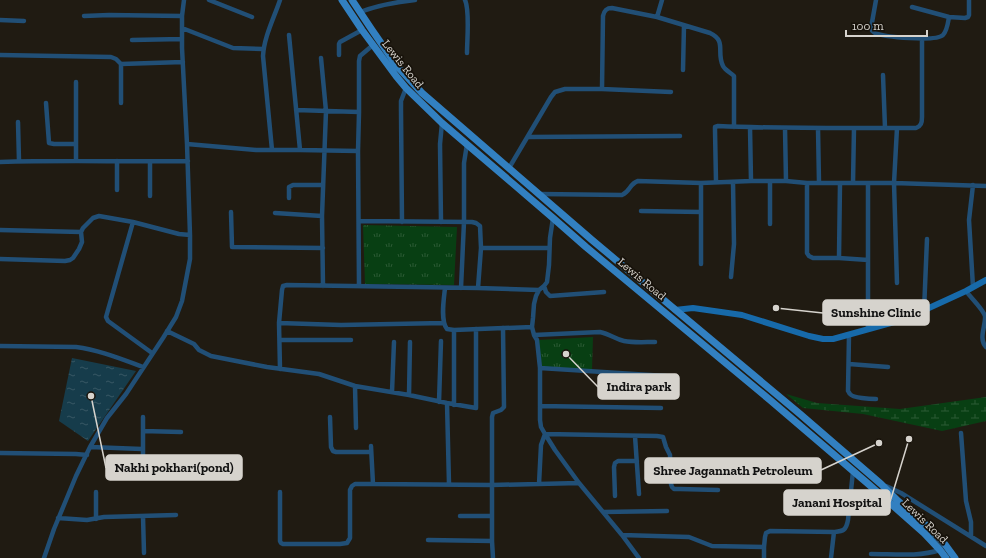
<svg xmlns="http://www.w3.org/2000/svg" width="986" height="558" viewBox="0 0 986 558" font-family="'Zilla Slab',serif">
<style>
.grass{fill:url(#grass-tufts)}
.wetland{fill:url(#wetland-marsh)}
.water{fill:url(#water-ripples)}
.lines{fill:none;stroke-linecap:round;stroke-linejoin:round}
.street{stroke:#214f76;stroke-width:4.5}
.secondary{stroke:#176aaa;stroke-width:6}
.primary{stroke:#3280c1;stroke-width:7}
.labels{text-anchor:middle;stroke-width:3.5;stroke-linejoin:round;paint-order:stroke}
.street-label{font-size:12px;fill:#d6d3cd;stroke:#17120a}
.leader{fill:none;stroke:#d6d3cd;stroke-width:1.5}
.callout-dot{fill:#d6d3cd;stroke:#17120a;stroke-width:1.5}
.callout{fill:#d6d3cd;stroke:#d6d3cd;stroke-width:1.5}
.callout-label{font-size:13px;text-anchor:middle;font-weight:bold;fill:#111}
</style>
<defs>
<pattern id="grass-tufts" width="24" height="20" patternUnits="userSpaceOnUse"><rect width="24" height="20" fill="#083f13"/><path d="M3 7l-1-3M5 7V3M7 7l1-3M15 17l-1-3M17 17v-4M19 17l1-3" fill="none" stroke="#2b5a34"/></pattern>
<pattern id="wetland-marsh" width="20" height="14" patternUnits="userSpaceOnUse"><rect width="20" height="14" fill="#083f13"/><path d="M1 5h8M5 5V1M11 12h8M15 12V8" fill="none" stroke="#2b5a34"/></pattern>
<pattern id="water-ripples" width="26" height="14" patternUnits="userSpaceOnUse"><rect width="26" height="14" fill="#163c4b"/><path d="M2 4q2-2 4 0t4 0M15 11q2-2 4 0t4 0" fill="none" stroke="#375764"/></pattern>
</defs>
<rect width="100%" height="100%" fill="#201b12"/>
<path class="grass" d="M363,225L457,227L454,285L365,284Z
M593,337L592,370L542,368L538,340Z"/>
<path class="wetland" d="M786,394L817,403L900,409L986,397V421L942,431L863,414L803,408Z"/>
<path class="water" d="M72,358L136,371L88,441L59,421Z"/>
<g class="lines">
<path class="street" d="M209,0L252,17
M465,0C470,10 467,40 467,53
M876,0L871,28C872,31 872,31 875,33C884,37 936,42 943,35C947,31 948,23 949,17
M912,7L949,17L965,18L968,17L969,15V0
M360,12C379,5 395,2 415,0
M84,16L109,15L182,16
M657,17L662,0
M0,20L24,21
M182,28L233,48L263,49
M289,35L300,150
M132,40L182,39
M0,55L111,57L116,59L121,64V103
M339,55V44L340,42L362,30
M321,58L326,111L322,216L323,286
M121,64L183,62
M683,70L684,25
M883,75L885,128
M76,82V161
M602,89L603,16C604,11 606,8 612,8L657,17L710,33C727,41 716,52 723,66C725,70 731,73 734,76V127
M46,103L49,143L54,144H76
M296,110L359,112
M18,122L19,161
M750,127L751,181
M785,128L786,181
M818,128L819,183
M528,137L680,136
M187,144L256,150H300L358,151
M272,150L263,56C264,37 274,18 280,0
M0,162C63,160 125,162 188,161
M509,168L551,97L555,92L565,89H602L671,92
M770,181V224
M716,182L715,130V127L718,126C784,129 850,128 916,128C921,126 922,123 922,117V39
M807,183V253L809,256L813,258H839L868,260
M853,183L854,128
M868,183V329
M973,185L969,220L973,287
M117,190V161
M540,194L622,195C631,191 629,184 638,181L701,183L751,181H786L807,183H894L986,186
M150,196V162
M289,198V187L293,185H323
M641,211L701,212
M231,212L232,247L323,248
M275,213L322,216
M553,218L550,238L549,265L547,282L544,286L539,290L536,296L534,304L533,318L532,327L534,335L537,340L540,368V420L541,427L545,434L555,450L579,483L622,535L639,558
M359,221L472,222L476,223L480,226L481,248L478,288
M133,222L106,317L108,321L152,353
M402,222L401,111V101L406,88
M441,222L440,144L442,123
M0,230L81,232
M481,248H549
M839,258L840,183
M0,259L65,261L70,260L73,258L79,249L82,242L81,232L83,228L93,218L99,216L133,222L179,234L190,235
M701,264V183
M731,277L734,244L733,182
M897,283L894,183L897,128
M359,286L358,151L359,113V61L360,56L373,45
M544,286L546,292L550,296L604,292
M445,288C444,298 440,321 447,329L454,330L532,327
M461,288L464,222V163L467,144
M966,291C971,298 983,309 985,316C986,326 978,338 986,347
M924,311L927,239
M279,323L341,325L444,323
M454,330V405
M167,331L194,344L199,350L211,356L267,367L319,374L355,386L409,395L447,403L476,408V329
M534,335L600,332C610,334 615,339 624,341C634,343 645,342 655,342
M849,335L848,391C849,392 849,393 850,394C853,398 870,399 876,399
M280,340H351
M0,346L76,347C99,350 121,359 143,367
M849,364L888,367
M540,368L666,376
M280,369L279,323L282,290L283,286L287,285L478,288L539,290
M355,386L356,428
M392,392L394,342
M409,395L410,342
M439,402L441,341
M447,403L449,484
M540,406L661,408
M143,417V463L145,464H178
M330,417L331,447L333,451L336,452H371
M143,431L181,432
M961,433L966,501L971,522V536
M635,436L639,494
M371,446L373,484
M90,447L142,449
M0,453L76,454L87,455
M539,484L541,445L545,434L657,436L663,437L666,447L670,455L671,484L672,487L674,489H680L718,490
M886,486L901,493L986,546
M96,492V519
M280,492V541L281,543L283,544H340L347,543L350,538V490L352,486L355,484H373L492,485L579,483
M615,496L614,467L615,463L618,461H637
M603,512L667,511
M143,516L144,553
M460,516H492
M58,518L87,520L104,517L176,515
M622,535L689,537L712,546L764,547
M428,540L492,541
M871,554C894,554 918,557 940,550
M44,558L54,529L64,505L76,476L90,447L107,418L126,394L163,338L176,317L182,301L190,259V235L187,144L182,48V16L184,0
M493,558L492,541V417L493,413L501,410L504,407L503,328
M764,558V547L765,537L766,533L770,531L834,532C843,531 846,531 848,520L853,471
M831,558L834,532"/>
<path class="secondary" d="M675,310L693,308L742,315L809,336L823,339H833L905,319L966,291L986,280"/>
<path class="primary" d="M342,0L362,30L396,76L406,88L442,123L553,218L586,247L770,400L866,482L924,533L940,550L946,558
M352,0L372,30L397,66L422,93L592,240L800,414L881,484L898,501L927,526L944,543L955,558"/>
</g>
<g class="labels">
<g class="street-label">
<text transform="translate(403 64) rotate(51)" y="4">Lewis Road</text>
<text transform="translate(642 279) rotate(40)" y="4">Lewis Road</text>
<text transform="translate(925 521) rotate(44)" y="4">Lewis Road</text>
</g>
</g>
<path class="leader" d="M776 308L823 313M566 354L598 387M91 396L106 468M879 443L821 470M909 439L890 502"/>
<g class="callout-dot">
<circle cx="776" cy="308" r="4"/>
<circle cx="566" cy="354" r="4"/>
<circle cx="91" cy="396" r="4"/>
<circle cx="879" cy="443" r="4"/>
<circle cx="909" cy="439" r="4"/>
</g>
<g class="callout">
<rect x="823" y="300" width="106" height="25" rx="4"/>
<rect x="598" y="374" width="81" height="25" rx="4"/>
<rect x="106" y="455" width="136" height="25" rx="4"/>
<rect x="645" y="458" width="176" height="25" rx="4"/>
<rect x="784" y="490" width="106" height="25" rx="4"/>
</g>
<g class="callout-label">
<text x="876" y="317">Sunshine Clinic</text>
<text x="639" y="391">Indira park</text>
<text x="174" y="472">Nakhi pokhari(pond)</text>
<text x="733" y="475">Shree Jagannath Petroleum</text>
<text x="837" y="507">Janani Hospital</text>
</g>
<path d="M846 30v6h81v-6" fill="none" stroke="#d6d3cd" stroke-width="2"/>
<text x="852" y="30" font-size="12" fill="#d6d3cd" stroke="#17120a" stroke-width="3" paint-order="stroke">100 m</text>
</svg>
